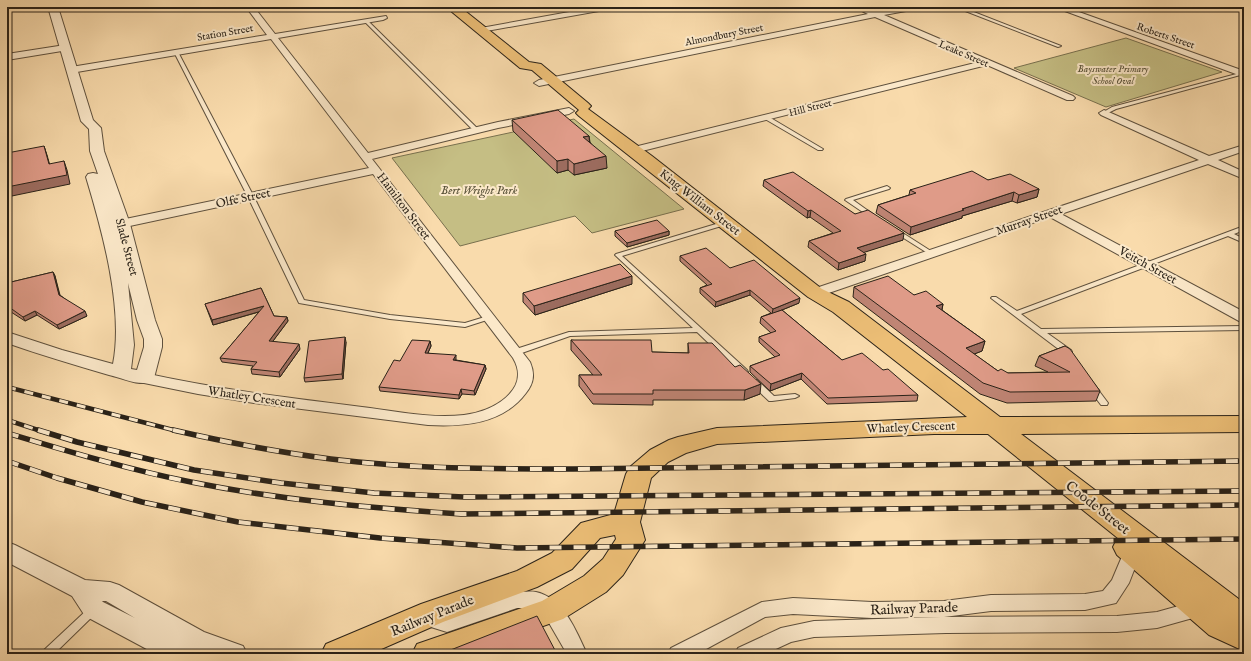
<svg xmlns="http://www.w3.org/2000/svg" width="1251" height="661" viewBox="0 0 1251 661" font-family="'IM FELL English',serif">
<style>
.green{fill:#c5be84;stroke:#78704e}
.lines{fill:none;stroke-linecap:round;stroke-linejoin:round}
.service-casing{stroke:#5e503d;stroke-width:2}
.minor-casing{stroke:#5e503d;stroke-width:2}
.tertiary-casing{stroke:#5e503d;stroke-width:2}
.primary-casing{stroke:#2a2218;stroke-width:2}
.service{fill:#fbe8c9;fill-rule:evenodd}
.minor{fill:#fbe8c9;fill-rule:evenodd}
.tertiary{fill:#fbe8c9;fill-rule:evenodd}
.primary{fill:#ecbe76;fill-rule:evenodd}
.rail-far1-casing{stroke:#2a2218;stroke-width:4.5}
.rail-casing{stroke:#2a2218;stroke-width:5.5}
.rail-far1{stroke:#fbe8c9;stroke-width:3;stroke-dasharray:9;stroke-linecap:butt}
.rail{stroke:#fbe8c9;stroke-width:4;stroke-dasharray:12;stroke-linecap:butt}
.wall{fill:#c08575;stroke:#2a2218}
.shaded-wall{fill:#9c6c5f;stroke:#2a2218}
.building{fill:#df9b88;stroke:#2a2218}
.labels{text-anchor:middle;stroke-width:4;stroke-linejoin:round;paint-order:stroke}
.far-street-label{font-size:10px;fill:#2a2218;stroke:#fbe8c9}
.far-park-label{font-size:10px;font-style:italic;fill:#585138;stroke:#fbe8c9}
.park-label{font-size:12px;font-style:italic;fill:#585138;stroke:#fbe8c9}
.street-label{font-size:12px;fill:#2a2218;stroke:#fbe8c9}
.near-street-label{font-size:14px;fill:#2a2218;stroke:#fbe8c9}
</style>
<rect width="100%" height="100%" fill="#f9dbac"/>
<filter id="stains"><feTurbulence type="fractalNoise" baseFrequency=".005" numOctaves="4"/><feColorMatrix values="0 0 0 0 .2 0 0 0 0 .09 0 0 0 0 .02 0 0 0 .5 -.17"/></filter>
<radialGradient id="worn" r=".72"><stop offset=".6" stop-color="#630" stop-opacity="0"/><stop offset="1" stop-color="#630" stop-opacity=".3"/></radialGradient>
<path class="green" d="M1126,38L1222,72L1106,107L1014,68Z
M574,119L684,209L592,233L575,216L460,246L392,158Z"/>
<g class="lines">
<g class="service-casing">
<path id="service" d="M955,7H961L1061,46L1058,47Z
M365,20H367L478,129V131H474L365,22Z
M174,51L178,52L254,197L304,300L390,315L465,323L488,316L491,318L490,319L465,327L390,319L299,303L248,197L174,52Z
M1244,72V74L1116,109L1106,114L1102,113L1112,107Z
M765,117H769L823,149L822,150H818L765,119Z
M887,186L890,188L889,189L853,200L874,215V217H870L845,200L846,199Z
M726,221L728,222V224L622,256L747,370L748,372L747,374H741L697,332L570,336L519,354H516L512,352L513,350L569,332L693,328L615,255L616,254Z
M1244,226V230L1234,234L1244,239V243L1228,236L1021,314L1041,329L1244,326V330L1047,333L1071,350L1072,352L1068,354H1065L991,298L992,297H996L1017,311Z
M896,229L898,230L934,253L933,254H929L894,232L893,231Z
M751,380H757L774,396L795,394L799,396L795,398L772,401H769L751,384L750,382Z
M1090,387H1096L1108,403L1107,405H1101L1089,389Z
M92,607L95,608L97,611L95,614L54,654H42L43,651L89,608Z"/>
</g>
<g class="minor-casing">
<path id="minor" d="M246,7H254L275,34L386,16L387,18L383,20L278,38L368,153L498,122L569,108L574,111L569,114L498,128L372,159L530,362C535,374 534,383 526,393C503,424 463,427 428,425L254,403L198,394L144,383L139,381L137,378L139,375L144,373C216,389 289,398 362,407C395,411 431,419 464,415C492,412 532,390 513,358L373,174L111,230L107,229L105,226L107,223L111,222L369,168L271,39L71,73L67,70L71,67L267,35Z
M597,7H614L610,9L481,32L477,30L481,28Z
M854,7H865L877,12L903,7H918L917,9L884,15L1073,96L1075,98L1073,100H1067L987,65L634,153L629,150L630,148L979,62L875,17L539,86L534,83L539,80L868,14Z
M1054,7H1065L1244,71V77Z
M65,45L68,46L69,48L68,50L7,60V54Z
M1104,110L1209,156L1244,145V151L1218,160L1244,172V179L1208,164L1061,214L1244,312V322L1239,321L1050,217L820,296H810L808,293L810,290L1199,160L1101,115L1099,113Z
M1132,545L1138,547L1141,552L1129,583L1116,603L1085,610L991,611L944,617L1117,616L1157,612L1200,600L1207,602L1210,608L1207,614L1157,628L1117,632L946,633L814,637L791,642L765,654H735L738,648L781,628L814,621L942,617L872,618L793,614L765,617L697,654H668L671,648L762,602L793,598L872,602L944,601L991,595L1085,594L1103,591L1112,580L1126,547Z
M517,592C523,592 530,591 536,592C564,598 576,631 587,654H567L545,616L532,608H517L447,632L418,623L415,617L418,611L425,609L447,616Z"/>
</g>
<g class="tertiary-casing">
<path id="tertiary" d="M48,7H58L93,120L101,128L104,151L130,224L155,320L162,339V347L154,378L151,382C138,386 122,378 109,375C75,365 41,355 7,343V332L62,350L113,364C124,309 102,230 86,177L88,174L93,173L98,174L90,151L89,129L81,121ZM128,283L137,320L144,339V347L137,370L131,369L134,345Z
M7,542L15,545L85,580L110,582L119,585L204,632L243,646L247,654H203L191,649L193,654H156L85,616L72,596L7,562ZM102,601H106L135,618L103,602Z"/>
</g>
<g class="primary-casing">
<path id="primary" d="M446,7H460L529,62L541,64L588,103L591,106L588,109L652,156L822,289L849,302L1000,417L1244,416V432L1021,434L1244,603V651L1209,635L1117,555L1113,547L1117,539H1119L988,434H934L717,444L686,453L668,462L651,478L640,522L645,540L623,575L606,592L563,619L464,654H412L417,644L542,601L584,576L603,559L616,539L615,535L600,538L572,569L537,587L443,622L370,654H321L326,644L421,604L517,571L552,553L581,523L614,514L626,474L630,467L650,450L669,440L678,437L717,428L967,417L833,312L808,297L579,116L576,113L579,110L532,70L520,68Z"/>
</g>
<use href="#service" class="service"/>
<use href="#minor" class="minor"/>
<use href="#tertiary" class="tertiary"/>
<use href="#primary" class="primary"/>
<g class="rail-far1-casing">
<path id="rail-far1" d="M7,387L177,431
M7,420L41,431"/>
</g>
<g class="rail-casing">
<path id="rail" d="M38,430L77,442L194,470L281,483L374,493L464,497L1244,491
M173,430C225,442 277,452 331,459C411,469 492,469 573,469L1244,461
M7,433C67,451 130,470 191,482C280,500 370,508 461,514L1244,505
M7,461L57,478L142,502L238,522L380,538L517,548L1244,539"/>
</g>
<use href="#rail-far1" class="rail-far1"/>
<use href="#rail" class="rail"/>
</g>
<path class="wall" d="M512,120L589,136L590,142L607,168L574,175L568,170L557,173L513,131Z
M764,180L855,214L903,240L863,252L865,261L838,270L808,247L809,241L833,233L810,217L807,218L763,186Z
M988,180L1039,189L1037,197L1017,203L1012,201L962,216V218L910,235L876,213L878,205L909,195L910,190Z
M615,231H669V235L627,247L615,236Z
M680,256L730,268L799,303L782,310L842,360L883,370L918,395L917,401L827,404L801,379L770,391L750,372V366L775,357L759,342V337L771,333L760,323L761,317L771,313L750,295L715,307L700,293V288L707,285L680,261Z
M53,272L55,276L60,295L87,316L59,329L37,315L25,321L11,312H7V283Z
M632,284L535,315L523,302V293Z
M854,287L914,295L943,304L942,310L985,341L982,351L974,354L998,371L1008,373L1048,372L1035,366L1039,356L1065,346L1100,391L1096,401L1007,403L980,394L853,297Z
M261,288L274,316L287,317L288,321L273,341L300,349L280,377L252,374L251,369L253,366L222,362L220,358L259,312L213,325L205,304Z
M571,340L652,352L688,353V343L760,394L744,400H653V405L593,404L579,386V375H593L571,350Z
M430,341L431,346L428,353L456,360L485,365L486,369L475,395L462,394L459,399L380,391L379,387L400,361Z
M346,342L343,379L305,382L304,378Z"/>
<path class="shaded-wall" d="M589,136L590,147L583,137Z
M44,146L47,155L52,173L49,164Z
M606,156L607,168L574,175V164Z
M568,159V170L557,173V161Z
M64,161L67,170L70,184L7,197V187Z
M1039,189L1037,197L1017,203L1019,195Z
M1014,192L1012,201L962,216V218L910,235L911,227L962,209Z
M811,210L810,217L807,218L808,211Z
M669,231V235L627,247V243Z
M904,233L903,240L856,255L857,248Z
M866,254L865,261L838,270L839,263Z
M53,272L55,276L60,299L59,295Z
M632,276V284L535,315L534,306Z
M750,290V295L715,307L716,302Z
M800,298L799,303L772,314L773,309Z
M943,304L941,314L936,306Z
M264,306L265,310L213,325L212,320Z
M35,311L37,315L25,321L23,317Z
M85,311L87,316L59,329L57,325Z
M287,317L288,321L270,345L269,341Z
M345,337L346,342L343,379L342,374Z
M430,341L431,346L426,357L425,353Z
M985,341L982,351L964,358L966,348Z
M299,344L300,349L280,377L279,372Z
M456,355V360H453Z
M485,365L486,369L475,395L474,391Z
M802,373L801,379L770,391L771,384Z
M761,384L760,394L744,400L745,390Z
M461,389L462,394L459,399V395Z"/>
<path class="building" d="M558,110L589,136L583,137L606,156L574,164L568,159L557,161L512,120Z
M44,146L49,164L64,161L67,175L7,187V153Z
M972,171L988,180L1010,174L1039,189L1019,195L1014,192L962,209L964,210L911,227L878,205L916,193L910,190Z
M793,172L855,214L868,210L904,233L857,248L866,254L839,263L809,241L841,231L811,210L808,211L764,180Z
M657,220L669,231L627,243L615,231Z
M706,248L730,268L754,260L800,298L773,309L750,290L716,302L700,288L712,284L680,256Z
M620,264L632,276L534,306L523,293Z
M53,272L59,295L85,311L57,325L35,311L23,317L9,307H7V283Z
M888,276L914,295L926,291L943,304L936,306L985,341L966,348L998,371L1001,369L1008,373L1070,372L1039,356L1065,346L1070,349L1100,391L1010,392L983,383L854,287Z
M261,288L274,316L287,317L269,341L299,344L279,372L251,369L257,362L220,358L264,306L212,320L205,304Z
M782,310L842,360L862,353L883,370L888,369L918,395L828,398L802,373L771,384L750,366L780,355L759,337L776,331L761,317Z
M345,337L342,374L304,378L309,341Z
M412,340L430,341L425,353L456,355L453,360L485,365L474,391L461,389L459,395L379,387L394,360L400,361Z
M571,340H651L652,352L689,353L688,343H712L735,367L740,365L761,384L745,390H653V394H593L579,375H602Z
M537,616L557,654H450L448,651Z"/>
<g class="labels">
<g class="far-street-label">
<text transform="translate(225 32) rotate(-10)" y="4">Station Street</text>
<text transform="translate(724 34) rotate(-11)" y="4">Almondbury Street</text>
<text transform="translate(1166 35) rotate(19)" y="4">Roberts Street</text>
<text transform="translate(964 53) rotate(23)" y="4">Leake Street</text>
<text transform="translate(810 107) rotate(-14)" y="4">Hill Street</text>
</g>
<g class="far-park-label">
<text x="1113" y="72">Bayswater Primary<tspan x="1113" dy="12">School Oval</tspan></text>
</g>
<g class="park-label">
<text x="479" y="194">Bert Wright Park</text>
</g>
<g class="street-label">
<text transform="translate(243 198) rotate(-12)" y="4">Olfe Street</text>
<text transform="translate(700 202) rotate(38)" y="4">King William Street</text>
<text transform="translate(404 206) rotate(53)" y="4">Hamilton Street</text>
<text transform="translate(1029 220) rotate(-19)" y="4">Murray Street</text>
<text transform="translate(127 247) rotate(75)" y="4">Slade Street</text>
<text transform="translate(1148 265) rotate(29)" y="4">Veitch Street</text>
<text transform="translate(252 397) rotate(9)" y="4">Whatley Crescent</text>
<text transform="translate(911 427) rotate(-2)" y="4">Whatley Crescent</text>
</g>
<g class="near-street-label">
<text transform="translate(1098 507) rotate(38)" y="5">Coode Street</text>
<text transform="translate(914 608) rotate(-2)" y="5">Railway Parade</text>
<text transform="translate(432 615) rotate(-22)" y="5">Railway Parade</text>
</g>
</g>
<rect width="1251" height="661" fill="none" stroke="#f9dbac" stroke-width="24"/>
<rect x="8" y="8" width="1235" height="645" fill="none" stroke="#2a2218" stroke-width="2"/>
<rect x="12" y="12" width="1227" height="637" fill="none" stroke="#2a2218"/>
<rect width="100%" height="100%" filter="url(#stains)"/>
<rect width="100%" height="100%" fill="url(#worn)"/>
</svg>
